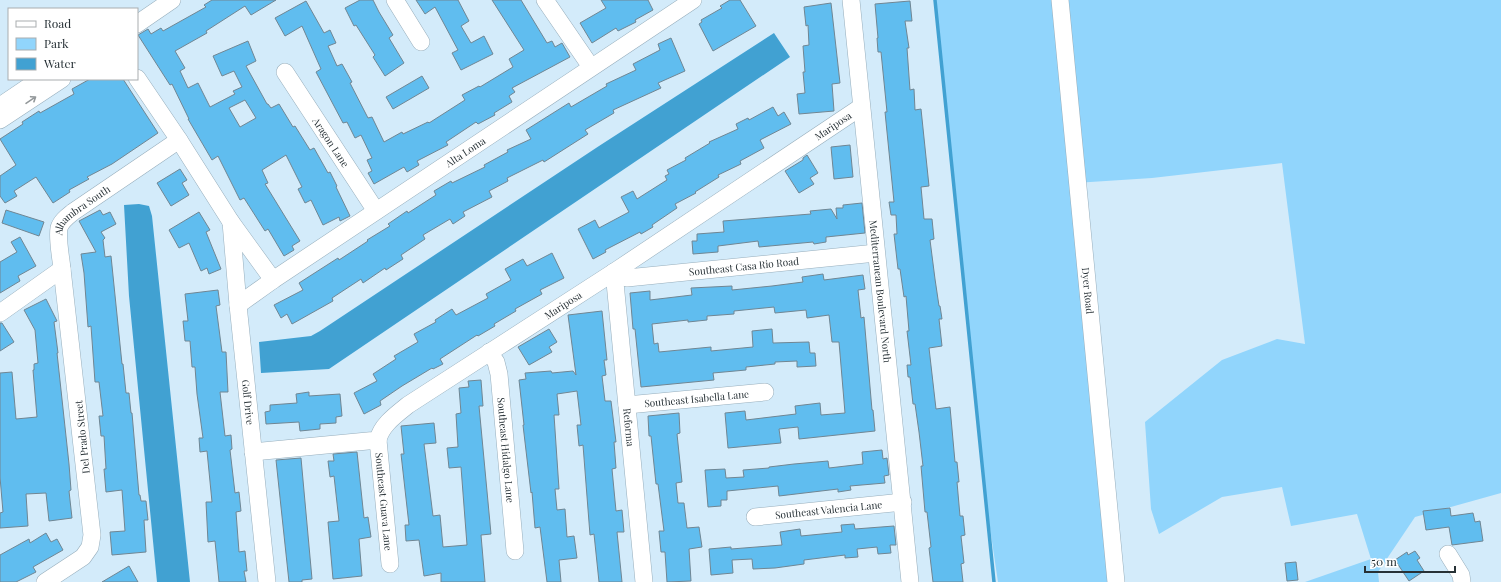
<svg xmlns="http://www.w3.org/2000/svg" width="1501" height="582" viewBox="0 0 1501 582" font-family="'Playfair Display',serif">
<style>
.green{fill:#91d5fc}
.water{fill:#41a1d2}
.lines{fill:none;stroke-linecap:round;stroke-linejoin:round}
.stream{stroke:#41a1d2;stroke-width:3.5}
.building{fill:#60bdef;stroke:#708693;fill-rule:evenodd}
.minor-casing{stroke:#97aebc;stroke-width:18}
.minor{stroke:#fff;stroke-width:17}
.oneway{stroke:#93989a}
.labels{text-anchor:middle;stroke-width:3.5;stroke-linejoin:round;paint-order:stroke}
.street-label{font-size:10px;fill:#273136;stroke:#fff}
</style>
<rect width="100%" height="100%" fill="#d3ebfa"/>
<path class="green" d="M936,0H1501V493L1415,517L1378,572L1379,582H1305L1371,559L1357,514L1291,526L1282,487L1222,497L1159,534L1151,509L1145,422L1222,360L1277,339L1305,344L1282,163L1152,178L1075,183L1118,582H998L986,501Z"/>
<path class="water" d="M774,33L790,57L329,369L261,373L259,342L311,336L320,331L599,146Z
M139,204L149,206L152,216L190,582H157L129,296L124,205Z"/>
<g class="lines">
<path class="stream" d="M935,0L994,582"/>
</g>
<path class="building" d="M212,0H276L251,15L245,6L206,31L207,33L175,51L185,68L180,71L188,88L198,83L210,107L235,94L233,91L242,87L234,71L222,76L213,56L248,41L256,61L246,66L267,104H268L271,108L279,104L293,127L295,126L310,150L314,148L328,173L330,172L337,186L336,187L350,216L340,221L339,217L323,225L311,200L305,203L298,189L302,187L286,155L262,170L268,183L265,184L300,241L292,246L294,250L284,256L268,229L265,231L244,198L240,200L218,156L212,160L188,119H189L172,84L170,85L138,35L148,29L151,34L161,28L163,31L206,7L204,5ZM245,100L256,118L240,127L229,108Z
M360,0H373L379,12L393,35L389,38L404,63L385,76L373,57L375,55L356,25L354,26L345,8Z
M416,0H458L469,21L461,26L471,43L484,36L493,54L461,70L452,53L458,50L435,7L425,14Z
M492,0H521L547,43L552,41L555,47L562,43L570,57L512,88L515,92L509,96L512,102L494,113L495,115L478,124L476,122L446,142L448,145L417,161L419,165L407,172L404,167L374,184L368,173L372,171L367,160L372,158L361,135L355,138L347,122L343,123L316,72L321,69L302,26L285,36L275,18L306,1L324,33L330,30L336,43L328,46L337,66L342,64L352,82L350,83L368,118L372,117L384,142L402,132L403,134L428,122L429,123L465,100L462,95L479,86L480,87L513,67L509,59L524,50Z
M601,0H648L653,10L635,20L636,22L618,31L616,28L592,43L580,23L606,8Z
M730,0H740L756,26L713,51L699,24L702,22L701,20L722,8L720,6Z
M910,1L912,21H905L909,48H907L910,90L914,89L915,110L921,109L929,186L921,187L924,219H932L934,239L930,240L935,279L939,306H940L942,319H939L942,346L929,348L936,409L950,407L955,462H957L959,482H957L960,516H963L965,535L961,536L964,563L961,564L963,582H933L929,548L931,547L927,512H925L921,466H923L919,432L915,404H913L910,377H908L907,365H911L907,331H909L906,296L904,297L900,269H898L894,234H897L896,215H891L889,202H894L885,112H887L881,52H878L877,38H878L875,4Z
M831,3L840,83L832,84L834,111L799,114L797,94L805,93L803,72H805L803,46L809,45L808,25L806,26L804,7Z
M671,38L685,71L658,83L661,88L613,110L614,113L585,130L588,134L544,162L543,160L507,178L508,181L489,191L492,197L463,212L465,216L453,224L450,219L423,235L425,239L401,255L403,259L386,270L385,268L363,283L361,279L332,298L333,301L292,324L287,314L281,318L274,305L303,290L299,283L338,258L339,260L368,241L367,240L390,226L388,224L407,211L408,213L436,195L434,191L451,181L452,183L485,167L484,165L508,152L507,150L531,139L526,130L569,103L571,107L607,86L606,84L636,70L633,64L660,50L658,44Z
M422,76L429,88L393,109L386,97Z
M90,79H123L158,133L112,164L87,177L89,179L69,190L70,192L53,203L36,177L14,191L17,196L5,203L0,196V176L16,165L0,139L23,124L22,122L39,111L40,113L74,94L72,89Z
M773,107L778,116L784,112L791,124L760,140L764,148L740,161L741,164L718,175L719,177L695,192L696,193L675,204L677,208L652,225L653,227L641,234L640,232L605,250L606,252L593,259L578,229L595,220L599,228L629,212L621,197L633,191L637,199L667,180L665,176L669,174L667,170L686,160L685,158L710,143L709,142L738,129L736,124L748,118L749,120Z
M850,145L853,177L834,179L831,147Z
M807,155L818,173L810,178L814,184L799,193L785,171L803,160V158Z
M180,169L187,180L182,183L189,195L171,206L157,183Z
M862,203L865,233L826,237V242L814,244L813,242L759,247L758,241L718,246V252L693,254L692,241H697V234L724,232L723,221L811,214L810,211L831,209L837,219L836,208H843V205Z
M6,210L44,222L39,236L2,223Z
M100,210L103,215L110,212L116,224L101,232L105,238L103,240L105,257L111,256L122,364H123L126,393H129L131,413H132L139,495H140L141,501H146L148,520H144L146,552L112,555L110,532L125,531L122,490L106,492L104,469H106L104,436H101L99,416H103L99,382H95L91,326L88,327L84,273L81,254L96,252L79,221Z
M199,212L210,230L206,232L221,269L209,274L207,268L201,271L189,243L179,248L169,230Z
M20,237L36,266L18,276L20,281L0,293V262L17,252L11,242Z
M552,253L564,278L540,290L542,294L515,309L516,311L494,324L495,326L478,336L477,335L440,359L443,364L433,369L432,368L402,386L380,401L381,405L364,414L354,393L377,381L373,374L396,359L394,356L418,342L414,334L436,322L435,320L452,309L456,315L488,298L486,294L511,280L505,269L523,259L527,266Z
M823,274L824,280L863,275L865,289L858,290L861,318L864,317L872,410H873L875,431L799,439L798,427L779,429L781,443L728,448L725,413L745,411L746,420L796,414L795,406L820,403L821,415L845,413L839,342H832L829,315L807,318L806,310L775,313L774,307L734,311V314L707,316V320L688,322V320L652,324L654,344L658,343L659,352L711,347V351L753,347L752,331L772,329L773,343L809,342L810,353H815L816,366L797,367V361L775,362V364L746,367V370L713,373L714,380L641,387L635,329H633L630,293L650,291V300L692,295L691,288L732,286V290L772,286L803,282L802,277Z
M218,290L220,305L216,306L222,352H226L228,392H220L225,436L231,435L232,449L230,450L235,493L239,492L241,511L236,512L239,552L245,551L247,571H244L246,582H219L215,541L208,542L206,502H212L207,451L200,452L199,438H203L197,394L195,367H192L190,341H185L183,321H188L185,294Z
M46,299L57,321L54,322L58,353H57L69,464L71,490L69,491L72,518L49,521L46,493L26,494L28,526L0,528V513L3,512L0,477V373L12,372L16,419L37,417L33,370H34V364L38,363L35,330L24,310Z
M602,311L607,360H604L606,375L602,376L605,401H611L616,442H614L616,468L612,469L616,511L622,510L624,532H617L622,582H599L594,534L590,535L583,445L579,446L577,425H581L577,391L557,394L559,415H554L559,489H555L557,510L565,509L567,537L574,536L577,558L559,560L561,582H547L540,527L535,528L532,492L531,493L523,425H524L519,380L526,379L525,373L551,371L552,373L573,371L576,375L568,315Z
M0,323H2L14,342L0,351Z
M549,329L557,342L549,347L552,352L529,365L518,347Z
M481,380L483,406H479L491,534L481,535L485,582H441V573L424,576L419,540L406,541L405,525H409L401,454H404L401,426L434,423L436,443L424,444L433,516L440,515L443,547L467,545L461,467L449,468L447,448L458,447L456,414L461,413L459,388L469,387L468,381Z
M309,392V396L340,394L342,416L336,417V423L320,424V429L300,431L299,422L266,424L265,412L270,411V405L297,403L296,394Z
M679,413L680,433L677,434L682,482L676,483L678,503H684L687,528L699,527L702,547L689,549L691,581L667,582L665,552H661L659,531H664L658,484H656L651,436H649L648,416Z
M882,450L883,459L887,458L889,475L884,476L885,483L850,486L851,490L838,492V489L779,496L778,486L727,491V500H721V506L708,507L705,470L725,469L726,478L744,477L743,470L769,468V467L794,464L828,461L829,468L863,464L862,452Z
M357,452L364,518L368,517L371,537L359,539L362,576L333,579L328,522L339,521L334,476L330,477L328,461H334L333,454Z
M301,458L312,579L302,580V582H289L276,460Z
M1450,508L1451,516L1473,513L1475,522L1480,521L1483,541L1452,545L1449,527L1426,530L1423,511Z
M854,524L855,529L894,526L896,545H890L891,553L878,554L877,547L857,549L858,557L845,558V555L804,560V564L775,568L753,569L752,559L732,560L733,573L711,575L709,549L731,547V549L782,545L780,532L800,529L801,536L842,532L841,525Z
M46,533L51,542L57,539L63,550L33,567L36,572L16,582H0V555L29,539L30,543Z
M1415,551L1420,558L1417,560L1424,571L1409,581L1395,560L1407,552L1408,555Z
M1296,562L1298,580L1287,581L1285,563Z
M129,566L138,582H102Z"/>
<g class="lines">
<g class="minor-casing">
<g id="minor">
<path d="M395,0L421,42"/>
<path d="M545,0L591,67"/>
<path id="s1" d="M851,0L910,582"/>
<path id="s2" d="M1060,0L1116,582"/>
<path d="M137,24L172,0"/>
<path id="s3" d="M285,72L376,211"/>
<path d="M137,78L179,140L231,222L273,280"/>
<path d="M0,106L40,79"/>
<path d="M0,120L62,79"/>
<path id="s4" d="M231,222L238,305L267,582"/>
<path id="s5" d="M614,272L644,582"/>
<path id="s6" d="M614,272L622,277L627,278L876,253"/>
<path id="s7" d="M238,305L273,280L693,0"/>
<path id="s8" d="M0,313L62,269C61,258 57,239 59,228C61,221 68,216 73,212L179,140"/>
<path id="s9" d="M489,352L496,362L499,374L515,551"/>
<path id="s10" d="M627,405L765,392"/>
<path id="s11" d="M378,440L390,564"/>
<path id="s12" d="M253,452L378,440C381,425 397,414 408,405L614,272L861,107"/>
<path id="s13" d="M755,517L903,502"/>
<path d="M1448,554L1461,575L1462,582"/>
<path d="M45,582L83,557L90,547L92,535L62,269"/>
</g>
</g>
<use href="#minor" class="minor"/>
</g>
<defs><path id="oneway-shaft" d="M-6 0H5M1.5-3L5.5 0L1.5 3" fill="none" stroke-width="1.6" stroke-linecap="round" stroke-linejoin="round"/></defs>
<use class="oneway" href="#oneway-shaft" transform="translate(31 100) rotate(-34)"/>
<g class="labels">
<g class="street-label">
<text dy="4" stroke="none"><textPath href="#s12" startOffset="681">Mariposa</textPath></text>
<text dy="4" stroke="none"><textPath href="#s3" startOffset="84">Aragon Lane</textPath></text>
<text dy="4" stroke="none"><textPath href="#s7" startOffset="274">Alta Loma</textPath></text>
<text dy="4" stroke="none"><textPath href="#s8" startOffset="146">Alhambra South</textPath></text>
<text dy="4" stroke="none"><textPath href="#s6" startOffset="132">Southeast Casa Rio Road</textPath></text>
<text dy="4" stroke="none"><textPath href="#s1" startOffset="293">Mediterranean Boulevard North</textPath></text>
<text dy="4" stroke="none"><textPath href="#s2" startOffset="292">Dyer Road</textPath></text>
<text dy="4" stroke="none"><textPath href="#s12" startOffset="357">Mariposa</textPath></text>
<text dy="4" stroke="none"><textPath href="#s10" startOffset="70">Southeast Isabella Lane</textPath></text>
<text dy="4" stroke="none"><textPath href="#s4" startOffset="181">Golf Drive</textPath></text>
<text dy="4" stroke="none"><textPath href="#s5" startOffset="156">Reforma</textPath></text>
<text transform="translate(82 437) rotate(-96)" y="4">Del Prado Street</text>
<text dy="4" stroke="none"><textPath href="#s9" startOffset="101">Southeast Hidalgo Lane</textPath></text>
<text dy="4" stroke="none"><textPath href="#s11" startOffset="62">Southeast Guava Lane</textPath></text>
<text dy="4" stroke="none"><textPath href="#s13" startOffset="74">Southeast Valencia Lane</textPath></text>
</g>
</g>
<rect x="8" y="8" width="130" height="72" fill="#ffffff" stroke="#a9adaf"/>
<rect x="16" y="21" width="20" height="6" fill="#ffffff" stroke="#a9adaf"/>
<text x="44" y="28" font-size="12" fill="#273136">Road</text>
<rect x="16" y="38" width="20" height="12" fill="#91d5fc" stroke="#a9adaf"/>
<text x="44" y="48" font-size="12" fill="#273136">Park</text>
<rect x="16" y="58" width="20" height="12" fill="#41a1d2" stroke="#a9adaf"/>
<text x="44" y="68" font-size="12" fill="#273136">Water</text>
<path d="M1365 566v6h90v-6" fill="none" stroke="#273136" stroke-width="2"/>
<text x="1371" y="566" font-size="12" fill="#273136" stroke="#ffffff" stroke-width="3" paint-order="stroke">50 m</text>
</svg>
